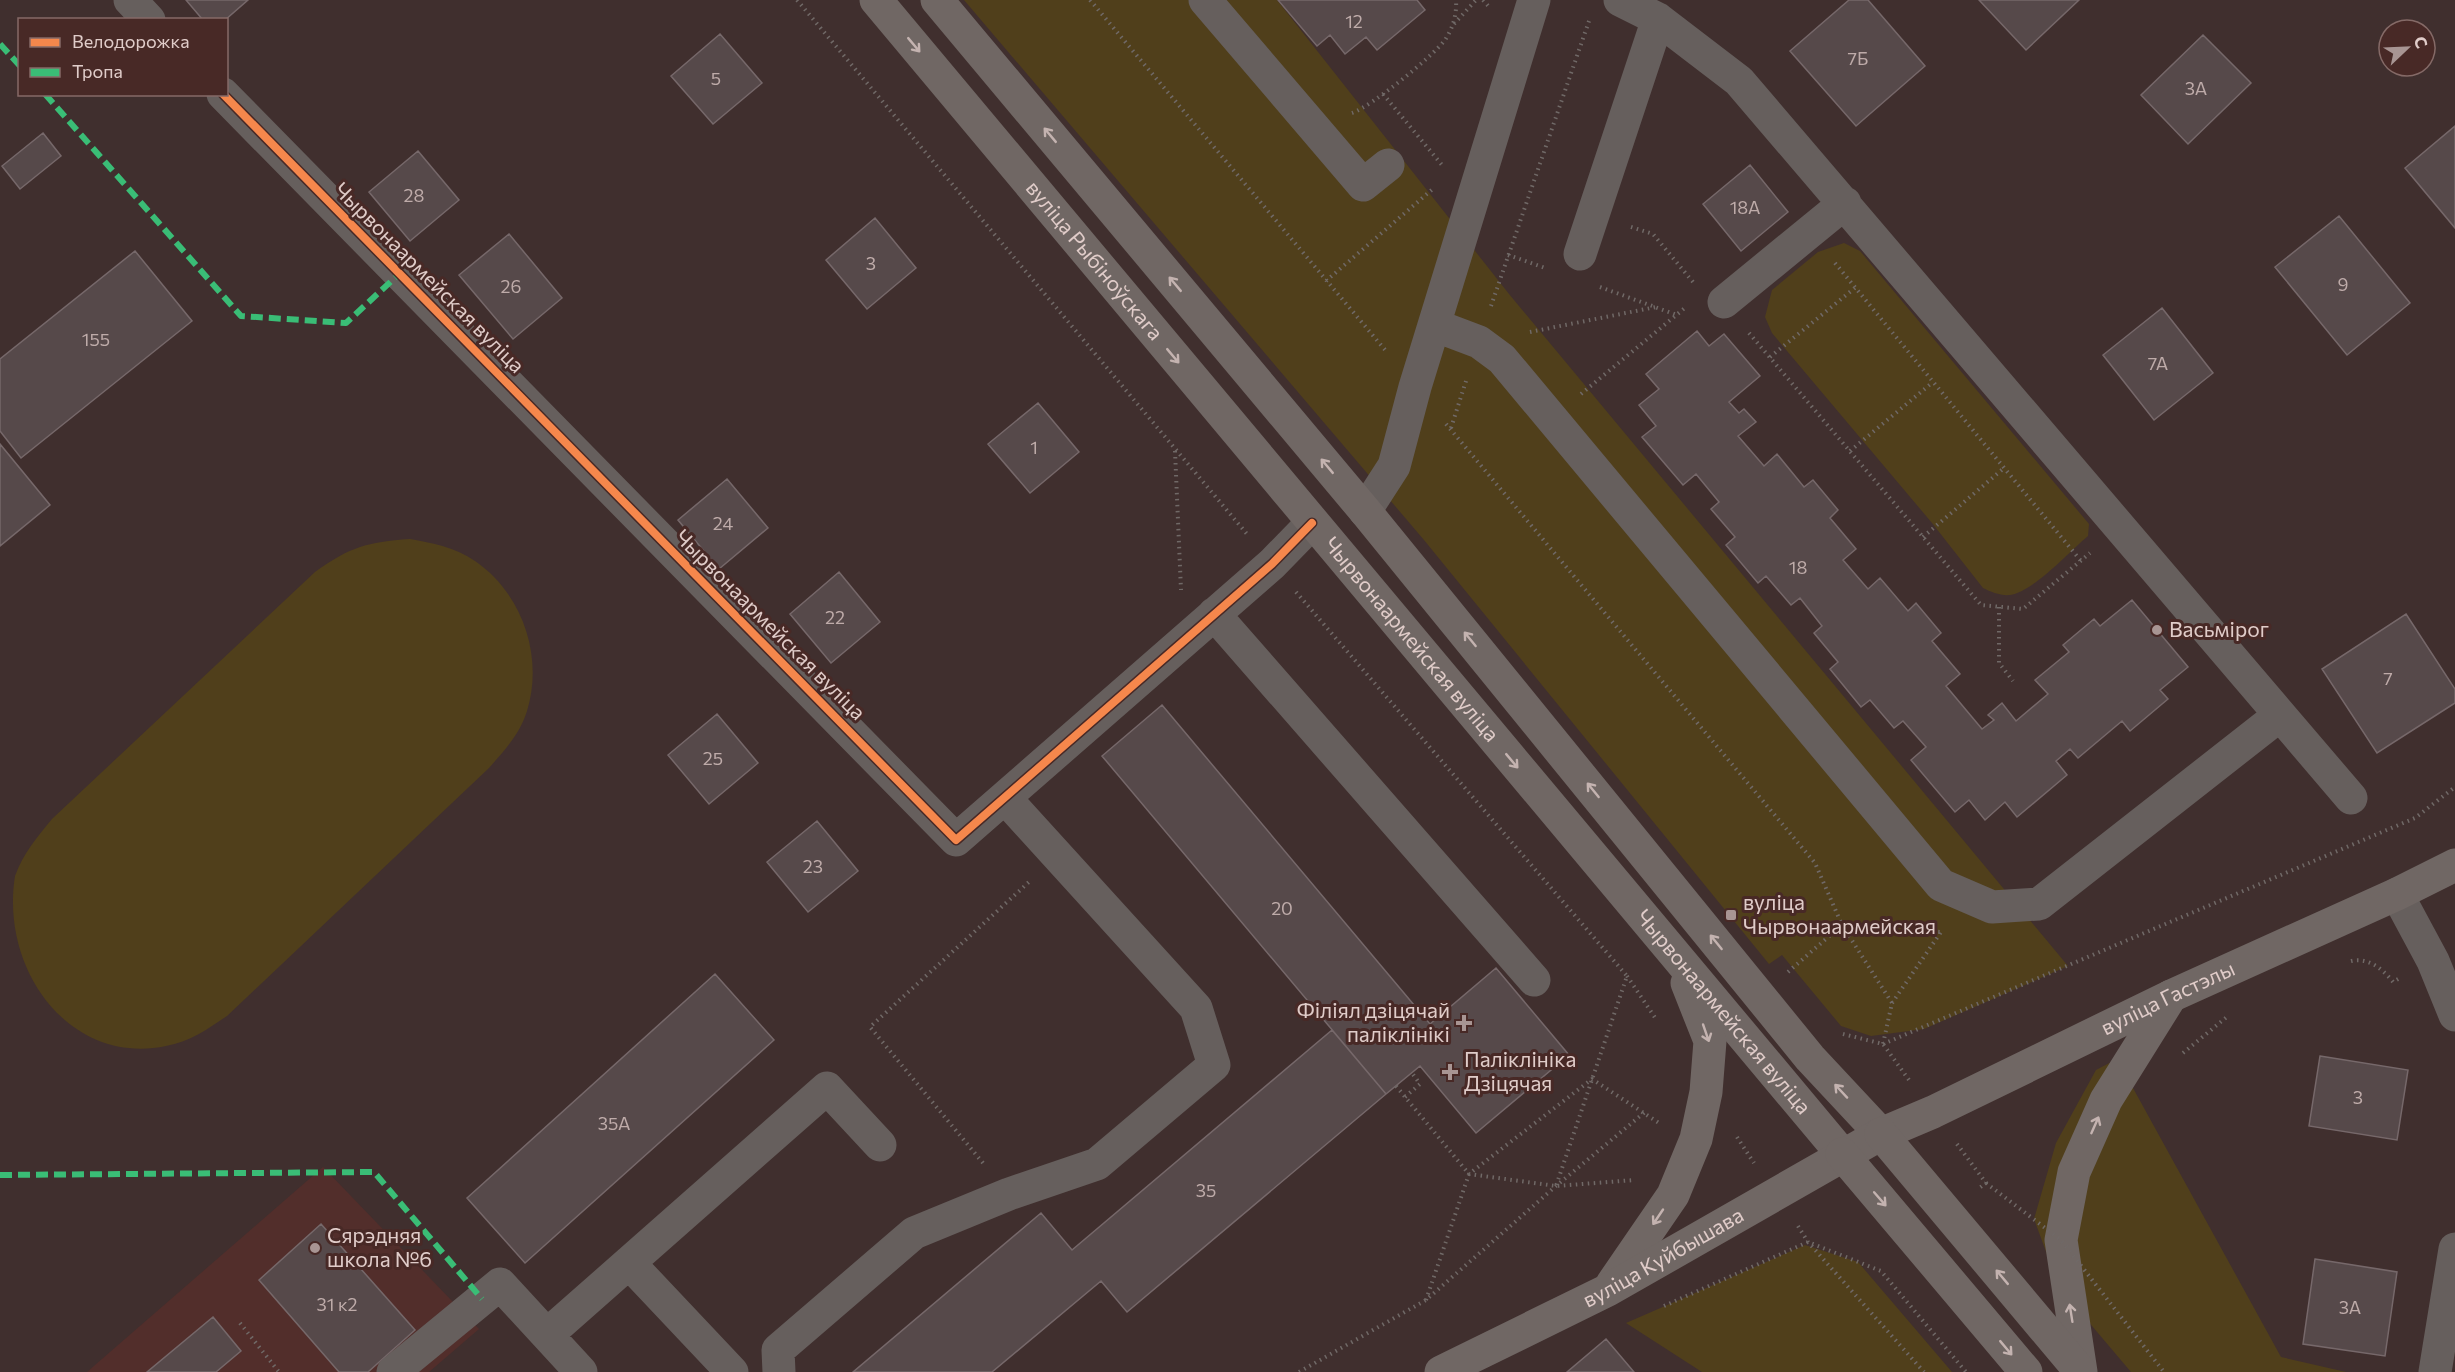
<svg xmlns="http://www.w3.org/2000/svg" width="2455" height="1372" viewBox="0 0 2455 1372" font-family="Commissioner,sans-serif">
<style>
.built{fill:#522e2b}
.green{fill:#503f1b}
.building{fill:#56494a;stroke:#76686a;stroke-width:1.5}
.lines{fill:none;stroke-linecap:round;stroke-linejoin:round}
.path{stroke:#706967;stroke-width:4;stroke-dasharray:1.5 4.5;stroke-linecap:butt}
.minor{stroke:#665f5d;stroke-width:33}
.major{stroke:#706764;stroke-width:33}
.path-bridge{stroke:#706967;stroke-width:4;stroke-dasharray:1.5 4.5;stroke-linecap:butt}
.major-bridge{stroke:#706764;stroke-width:33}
.quiet{stroke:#3abd76;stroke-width:6;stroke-dasharray:12 6;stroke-linecap:butt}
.cycleway-casing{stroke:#482926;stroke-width:11}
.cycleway{stroke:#f5874c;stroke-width:8}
.oneway{stroke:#c4b3b0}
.poi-dot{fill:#a89593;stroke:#482926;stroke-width:2}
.labels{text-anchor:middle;stroke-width:6;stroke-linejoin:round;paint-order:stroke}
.number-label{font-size:18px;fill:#beaba9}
.street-label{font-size:21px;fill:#e0ccc9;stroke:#482926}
.poi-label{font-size:21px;fill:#e0ccc9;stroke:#482926;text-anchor:start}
</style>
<rect width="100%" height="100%" fill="#402f2e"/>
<path class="built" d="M323,1167L479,1329L429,1372H87Z"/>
<path class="green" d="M964,0H1277L1509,294L2068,966L1924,1029L1871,1036L1841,1026L1782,955L1769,964L1424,540Z
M1844,243L1860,251L2089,524L2088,536C2070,551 2033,592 2010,595C2001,596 1991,592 1983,588L1932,523L1772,333L1765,317L1772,290L1818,252Z
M410,539C432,543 455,547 475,561C522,593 544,656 527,711C520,734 504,751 489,768L227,1016C208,1029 189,1042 166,1046C70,1066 0,970 15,876C23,854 37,837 52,819L315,572C350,547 367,542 410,539Z
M2117,1059L2281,1357L2346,1372H2131L2059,1287L2034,1219L2056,1143L2096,1070Z
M1805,1245L1858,1262L1952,1372H1702L1626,1323Z"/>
<path class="building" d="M186,0H248L225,20H203Z
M1278,0H1417L1425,10L1377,50L1366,37L1345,54L1330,35L1317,46Z
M1849,0H1868L1925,66L1856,126L1790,51Z
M1979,0H2079L2026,50Z
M720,34L762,83L713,124L671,76Z
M2203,35L2251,83L2188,144L2141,95Z
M2455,126V228L2405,168Z
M43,133L61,156L20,189L2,166Z
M418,151L459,200L410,241L369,192Z
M1750,165L1788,212L1741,251L1703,204Z
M2339,216L2410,303L2347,355L2275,267Z
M875,218L916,268L867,309L826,260Z
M509,234L562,298L513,339L459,275Z
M135,251L192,321L21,458L0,431V359Z
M2162,308L2213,373L2154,420L2103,355Z
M1697,331L1709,346L1724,334L1760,376L1729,402L1739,413L1744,409L1756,422L1738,436L1764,466L1777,454L1804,487L1813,480L1838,510L1830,518L1856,549L1843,560L1868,589L1880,578L1908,611L1916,603L1941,633L1932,641L1960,674L1946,686L1982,729L1994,720L1988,715L2002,703L2016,721L2048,694L2035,680L2069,652L2063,645L2094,619L2100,626L2132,600L2188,667L2160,690L2168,699L2130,731L2122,721L2078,758L2070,749L2056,761L2067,775L2017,817L2005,802L1985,820L1969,800L1955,812L1911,760L1926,747L1903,721L1894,728L1870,700L1861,707L1830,669L1838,662L1814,633L1822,626L1800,598L1791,605L1766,576L1758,583L1726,545L1735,537L1711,509L1719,502L1696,474L1683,485L1642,437L1656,426L1639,405L1659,389L1646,374Z
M1038,403L1079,452L1030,493L988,444Z
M0,444L50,505L0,546Z
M727,479L768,528L719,569L678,520Z
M839,572L880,622L831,663L790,614Z
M2406,614L2455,689V703L2377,753L2322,669Z
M1162,705L1430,1024L1496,968L1569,1055L1476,1133L1420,1066L1386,1094L1102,756Z
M717,714L758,763L709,804L668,755Z
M817,821L858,871L808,912L767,862Z
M715,974L774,1040L525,1263L467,1198Z
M1332,1030L1386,1094L1127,1312L1101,1281L992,1372H853L1041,1213L1072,1250Z
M2320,1056L2408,1070L2397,1140L2309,1126Z
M321,1224L415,1330L368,1372H339L259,1280Z
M2315,1259L2397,1272L2385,1356L2303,1344Z
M213,1317L241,1351L216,1372H147Z
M1606,1339L1634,1372H1567Z"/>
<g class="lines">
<path class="path" d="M797,0L1247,534
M1090,0L1386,351
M1483,0L1490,8
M1454,24L1476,0
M1383,94L1442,165
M1352,113C1372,106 1432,57 1445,40C1453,28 1457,14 1456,0
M1631,227L1653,234L1693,282
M1508,255L1545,268
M1835,263L2081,561
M1326,281L1435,187
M1600,287L1677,315
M1491,306L1589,21
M1530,332L1656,307
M1749,333L1981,605L2023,609L2090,553
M1770,357L1856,287
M1581,394L1686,307
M1446,424L1815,863L1842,925L1892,1003L1883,1044
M1451,428L1466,381
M1175,451L1181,590
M1850,451L1933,382
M1923,537L2004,468
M1296,592L1627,976L1556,1186
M1999,607V663L2013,681
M2351,961C2368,957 2383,969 2393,982L2400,978
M1788,972L1842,925L1940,932
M1627,976L1656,1019
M1892,1003L1941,932
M1843,1034L1883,1044L1909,1080
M1883,1044L2415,818L2455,787
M2183,1053L2228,1016
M1396,1086L1469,1174L1556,1186L1635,1180
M1405,1097L1420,1084L1412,1073
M1737,1137L1754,1163
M1957,1144L1986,1183L1978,1189
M983,1163L870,1027L1029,882
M1798,1226L1808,1242L1924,1372
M1426,1300L1469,1174L1592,1079L1659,1123
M1664,1306L1808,1242L1881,1271L1966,1372
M240,1323L279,1372
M1299,1372L1426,1300L1556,1186L1645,1112"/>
<path class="minor" d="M130,0L149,20
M1205,0L1363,185L1388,165
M1620,0L1658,19L1739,81L2351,798
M223,94L956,840L1272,564L1312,523
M1580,254L1658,19
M1724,302L1845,203
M1434,325L1479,342L1502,359L1941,885L1992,907L2039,904L2280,715
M1365,511L1394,466L1415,387L1534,0
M1214,614L1534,980
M2397,894L2433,961L2455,1015
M630,1264L732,1372
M548,1334L827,1088L880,1145
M393,1372L500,1284L581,1372
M779,1372L778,1350L914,1233L1009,1194L1097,1164L1214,1065L1196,1008L1005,798
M2435,1372L2455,1249"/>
<g class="major">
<path id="s1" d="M876,0L1842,1154"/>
<path d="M937,0L1365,511L1810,1058L1881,1134"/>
<path d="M1612,1284L1673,1195L1696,1139L1706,1092L1710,1041L1687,983"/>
<path id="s2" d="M1441,1372L1608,1290L1881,1134L1933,1112L2171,996L2397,894L2455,865"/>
<path d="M2081,1372L2061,1240L2074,1172L2106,1100L2171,996"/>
</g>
<path class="path-bridge" d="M1986,1183L2061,1240L2164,1372"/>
<path class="major-bridge" d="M1881,1134L2080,1371
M1842,1154L2026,1372"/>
<path class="quiet" d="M0,44L20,66
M45,94L241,316L346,323L399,274
M0,1175L374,1172L482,1299"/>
<g class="cycleway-casing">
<path id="cycleway" d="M223,94L956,840L1272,564L1312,523"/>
</g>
<use href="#cycleway" class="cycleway"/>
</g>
<defs><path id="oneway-shaft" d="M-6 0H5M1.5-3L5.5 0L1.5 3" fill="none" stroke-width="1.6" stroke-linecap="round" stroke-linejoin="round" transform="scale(1.5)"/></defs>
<g class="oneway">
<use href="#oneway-shaft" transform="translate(914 45) rotate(50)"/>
<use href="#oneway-shaft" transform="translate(1050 135) rotate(-130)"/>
<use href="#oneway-shaft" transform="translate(1175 284) rotate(-130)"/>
<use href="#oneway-shaft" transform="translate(1173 356) rotate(50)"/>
<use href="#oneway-shaft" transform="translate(1327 466) rotate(-130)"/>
<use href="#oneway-shaft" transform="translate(1470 639) rotate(-129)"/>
<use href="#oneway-shaft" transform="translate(1512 761) rotate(50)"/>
<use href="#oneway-shaft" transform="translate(1593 790) rotate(-129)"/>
<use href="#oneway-shaft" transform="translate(1716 942) rotate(-129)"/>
<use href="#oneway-shaft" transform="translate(1706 1033) rotate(71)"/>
<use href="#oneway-shaft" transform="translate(1841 1091) rotate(-133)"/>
<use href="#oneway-shaft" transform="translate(2095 1125) rotate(-66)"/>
<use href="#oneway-shaft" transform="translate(1880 1199) rotate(49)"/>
<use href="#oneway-shaft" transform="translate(1658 1217) rotate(124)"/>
<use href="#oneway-shaft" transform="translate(2002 1277) rotate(-130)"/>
<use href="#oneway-shaft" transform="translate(2071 1313) rotate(-99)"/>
<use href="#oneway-shaft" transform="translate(2006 1348) rotate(50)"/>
</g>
<g class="poi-dot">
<circle cx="2157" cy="630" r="6"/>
<rect x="1725" y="909" width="12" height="12" rx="3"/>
<path d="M1461 1014h6v6h6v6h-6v6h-6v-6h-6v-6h6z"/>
<path d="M1447 1063h6v6h6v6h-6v6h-6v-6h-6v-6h6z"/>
<circle cx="315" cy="1248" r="6"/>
</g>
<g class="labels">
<g class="number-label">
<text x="1354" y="28">12</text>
<text x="1858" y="65">7Б</text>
<text x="716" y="85">5</text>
<text x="2196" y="95">3А</text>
<text x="414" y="202">28</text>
<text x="1745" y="214">18А</text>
<text x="871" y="270">3</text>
<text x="2343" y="291">9</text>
<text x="511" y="293">26</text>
<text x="96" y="346">155</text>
<text x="2158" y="370">7А</text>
<text x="1034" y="454">1</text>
<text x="723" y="530">24</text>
<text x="1798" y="574">18</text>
<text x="835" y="624">22</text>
<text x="2388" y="685">7</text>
<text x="713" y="765">25</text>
<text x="813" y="873">23</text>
<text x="1282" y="915">20</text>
<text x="2358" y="1104">3</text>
<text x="614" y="1130">35А</text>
<text x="1206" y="1197">35</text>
<text x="337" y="1311">31 к2</text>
<text x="2350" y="1314">3А</text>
</g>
<g class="street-label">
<text dy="7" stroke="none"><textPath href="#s1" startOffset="340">вуліца Рыбіноўскага</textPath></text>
<text transform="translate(429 278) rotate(45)" y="7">Чырвонаармейская вуліца</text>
<text transform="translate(770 625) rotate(45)" y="7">Чырвонаармейская вуліца</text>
<text dy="7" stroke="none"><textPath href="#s1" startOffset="834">Чырвонаармейская вуліца</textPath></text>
<text dy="7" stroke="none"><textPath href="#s2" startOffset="818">вуліца Гастэлы</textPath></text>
<text dy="7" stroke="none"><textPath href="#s1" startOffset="1320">Чырвонаармейская вуліца</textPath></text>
<text dy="7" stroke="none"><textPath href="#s2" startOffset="250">вуліца Куйбышава</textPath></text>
</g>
<g class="poi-label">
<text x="2169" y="637">Васьмірог</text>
<text x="1743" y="910">вуліца<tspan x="1743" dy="24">Чырвонаармейская</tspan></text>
<text x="1450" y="1018" text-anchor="end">Філіял дзіцячай<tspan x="1450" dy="24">паліклінікі</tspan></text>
<text x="1464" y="1067">Паліклініка<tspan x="1464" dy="24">Дзіцячая</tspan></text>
<text x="327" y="1243">Сярэдняя<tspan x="327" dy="24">школа №6</tspan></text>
</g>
</g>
<rect x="18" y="18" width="210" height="78" fill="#482926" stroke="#856a67" stroke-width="1.5"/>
<rect x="30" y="38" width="30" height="9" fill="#f5874c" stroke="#856a67" stroke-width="1.5"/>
<text x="72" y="48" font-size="18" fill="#e0ccc9">Велодорожка</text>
<rect x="30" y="68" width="30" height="9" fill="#3abd76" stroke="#856a67" stroke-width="1.5"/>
<text x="72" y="78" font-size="18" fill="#e0ccc9">Тропа</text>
<g transform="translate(2407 48) rotate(67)"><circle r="28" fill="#482926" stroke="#856a67" stroke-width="1.5"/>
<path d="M0-4.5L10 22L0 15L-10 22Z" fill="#a89593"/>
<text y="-9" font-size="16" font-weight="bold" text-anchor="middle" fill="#e0ccc9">С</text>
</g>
</svg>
